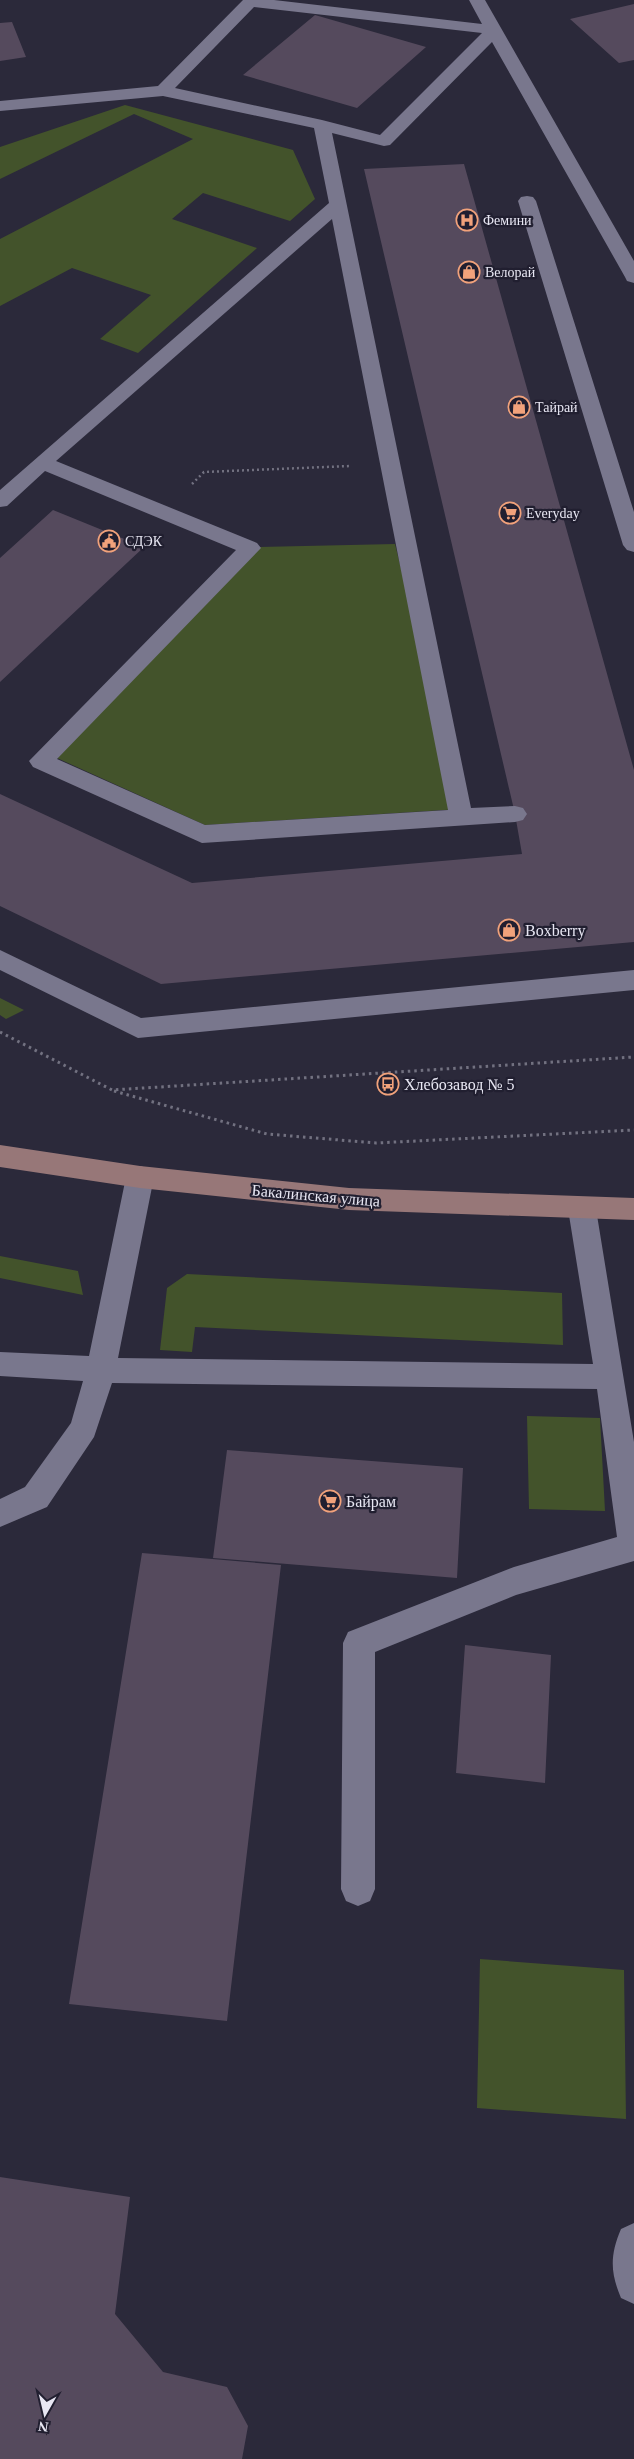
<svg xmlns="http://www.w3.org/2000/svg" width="634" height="2459" viewBox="0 0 634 2459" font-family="'Times New Roman',serif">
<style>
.green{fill:#43532b}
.building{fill:#554a5d}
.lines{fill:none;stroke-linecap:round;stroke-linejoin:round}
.path-far1{stroke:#727180;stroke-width:2.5;stroke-dasharray:2 3;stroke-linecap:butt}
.path{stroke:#727180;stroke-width:3;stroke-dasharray:2.5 4;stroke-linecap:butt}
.lane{fill:#79778d;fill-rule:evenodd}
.secondary{fill:#977778;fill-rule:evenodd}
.labels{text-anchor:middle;stroke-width:4.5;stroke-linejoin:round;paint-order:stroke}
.far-poi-label{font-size:14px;fill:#e8e7f3;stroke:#211f30;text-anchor:start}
.poi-label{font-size:16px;fill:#e8e7f3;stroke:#211f30;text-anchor:start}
.street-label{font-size:16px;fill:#e8e7f3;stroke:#211f30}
</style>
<rect width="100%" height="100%" fill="#2b293a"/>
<path class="green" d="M125,105L293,150L315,199L290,221L203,193L172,219L257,248L138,353L100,339L151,295L72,268L0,306V239L193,139L134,114L0,179V147Z
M395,544L460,809L205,825L57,758L259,547Z
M0,998L24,1010L6,1019L0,1015Z
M0,1256L78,1271L83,1295L0,1278Z
M187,1274L562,1293L563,1345L195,1327L192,1352L160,1350L167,1288Z
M527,1416L600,1418L605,1511L529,1509Z
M480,1959L624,1970L626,2119L477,2108Z"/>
<path class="building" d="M634,4V60L619,63L570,19Z
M315,15L426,47L357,108L243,75Z
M12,22L26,57L0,61V23Z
M464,164L634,770V942L161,984L0,906V794L192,883L522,854L515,814L364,169Z
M53,510L144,547L0,682V558Z
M227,1450L463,1468L457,1578L213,1558Z
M142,1553L281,1565L227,2021L69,2004Z
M465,1645L551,1655L545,1783L456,1773Z
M0,2177L130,2197L115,2314L163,2372L227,2387L248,2426L242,2459H0Z"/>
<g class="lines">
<path class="path-far1" d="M192,484L204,472L350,466"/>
<path class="path" d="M0,1032L112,1090L634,1057
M114,1091L267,1134L376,1143L634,1130"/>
<path class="lane" d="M243,0H274L482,24L469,0H485L634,261V283L627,281L625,277L492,42L390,145L384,146L332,133L471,808L515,806L523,808L527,814L523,820L515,822L202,843L33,767L29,761L236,550L45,471L7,506L0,507V490L329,203L314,128L163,96L0,111V101L158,86ZM254,7L482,33L380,135L322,120L175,88ZM332,219L448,810L205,825L57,759L261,548L257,543L56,461Z
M527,196L533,197L536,201L634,512V552L627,550L623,545L518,201L521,197Z
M0,950L141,1018L634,970V990L138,1038L0,970Z
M140,1166L150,1169L154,1177L118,1358L593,1364L568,1209L572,1201L582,1198L592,1201L596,1209L634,1442V1561L516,1595L375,1652V1889L370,1901L358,1906L346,1901L341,1889L343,1643L348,1632L514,1567L617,1537L597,1389L112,1383L94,1437L47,1507L0,1527V1499L25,1487L71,1423L83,1381L0,1376V1352L89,1356L126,1177L130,1169Z
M634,2223V2304L621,2298C610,2272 610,2255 621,2229Z"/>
<path class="secondary" d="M0,1145L140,1166L349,1188L634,1198V1220L349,1210L140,1188L0,1167Z"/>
</g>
<defs>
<g id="hospital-ring" transform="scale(1.125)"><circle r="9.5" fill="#211f30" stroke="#f1a27b" stroke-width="1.5"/><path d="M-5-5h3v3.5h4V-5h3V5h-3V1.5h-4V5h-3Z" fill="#f1a27b"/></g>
<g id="shop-ring" transform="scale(1.125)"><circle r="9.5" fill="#211f30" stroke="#f1a27b" stroke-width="1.5"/><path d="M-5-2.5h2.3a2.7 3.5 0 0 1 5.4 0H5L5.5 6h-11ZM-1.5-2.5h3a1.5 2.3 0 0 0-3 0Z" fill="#f1a27b"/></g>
<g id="supermarket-ring" transform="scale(1.125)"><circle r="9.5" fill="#211f30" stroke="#f1a27b" stroke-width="1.5"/><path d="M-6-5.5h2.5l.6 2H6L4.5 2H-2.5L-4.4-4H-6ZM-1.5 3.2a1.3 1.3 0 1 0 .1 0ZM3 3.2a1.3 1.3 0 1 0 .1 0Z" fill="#f1a27b"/></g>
<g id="civic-ring" transform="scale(1.125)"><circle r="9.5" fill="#211f30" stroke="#f1a27b" stroke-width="1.5"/><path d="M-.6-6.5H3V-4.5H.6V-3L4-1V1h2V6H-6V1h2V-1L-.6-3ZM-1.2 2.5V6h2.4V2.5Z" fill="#f1a27b"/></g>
<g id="bus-ring" transform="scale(1.125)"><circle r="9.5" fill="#211f30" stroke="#f1a27b" stroke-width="1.5"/><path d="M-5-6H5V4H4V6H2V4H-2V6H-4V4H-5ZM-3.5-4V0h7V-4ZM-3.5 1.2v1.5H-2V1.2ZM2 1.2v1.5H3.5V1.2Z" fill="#f1a27b"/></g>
</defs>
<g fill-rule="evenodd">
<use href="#hospital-ring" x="467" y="220"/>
<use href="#shop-ring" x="469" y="272"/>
<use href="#shop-ring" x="519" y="407"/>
<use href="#supermarket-ring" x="510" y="513"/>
<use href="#civic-ring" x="109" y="541"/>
<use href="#shop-ring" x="509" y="930"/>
<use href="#bus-ring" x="388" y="1084"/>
<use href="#supermarket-ring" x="330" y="1501"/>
</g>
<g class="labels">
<g class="far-poi-label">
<text x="483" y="225">Фемини</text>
<text x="485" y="277">Велорай</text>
<text x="535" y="412">Тайрай</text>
<text x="526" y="518">Everyday</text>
<text x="125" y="546">СДЭК</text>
</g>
<g class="poi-label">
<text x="525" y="936">Boxberry</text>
<text x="404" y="1090">Хлебозавод № 5</text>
<text x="346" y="1507">Байрам</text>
</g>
<g class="street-label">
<text transform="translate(316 1195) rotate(5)" y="6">Бакалинская улица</text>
</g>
</g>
<g transform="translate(45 2414) rotate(188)" stroke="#211f30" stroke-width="4" paint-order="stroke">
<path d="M0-4L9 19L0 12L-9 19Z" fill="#e8e7f3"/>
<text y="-8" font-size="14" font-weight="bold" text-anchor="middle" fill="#e8e7f3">N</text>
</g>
</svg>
